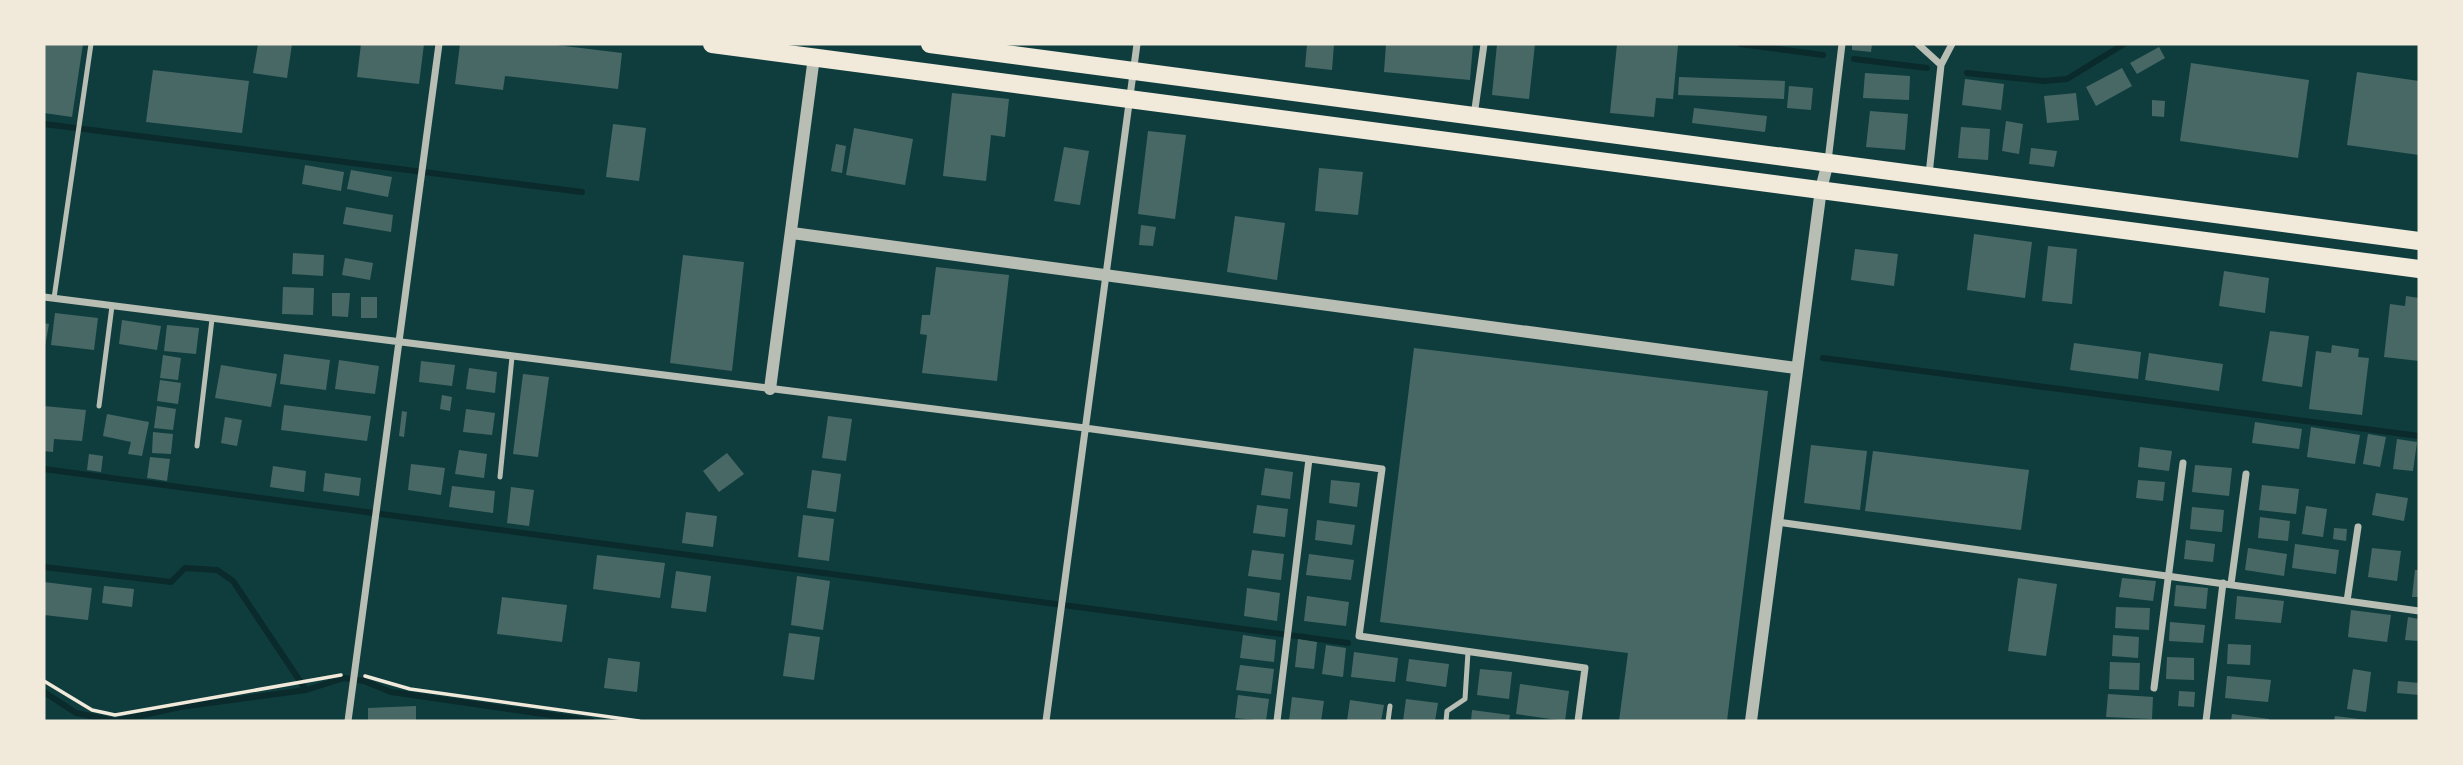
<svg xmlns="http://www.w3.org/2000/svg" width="2463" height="765" viewBox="0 0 2463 765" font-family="'Archivo Narrow',sans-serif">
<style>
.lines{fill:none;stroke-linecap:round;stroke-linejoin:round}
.stream{stroke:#0a2a2b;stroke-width:6}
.building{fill:#486865}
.path{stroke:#f1e9da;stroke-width:3.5}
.service{stroke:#b8beb3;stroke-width:5}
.minor{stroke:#b8beb3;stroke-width:7}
.tertiary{stroke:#b8beb3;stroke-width:12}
.trunk{stroke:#f1e9da;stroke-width:18}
</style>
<rect width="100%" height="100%" fill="#0f3d3e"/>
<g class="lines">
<path class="stream" d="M1740,44L1823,55
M1854,59L1927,68
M1967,73L2044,81L2067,79L2124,44
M44,124L582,192
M1823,358L2419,436
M44,469L1348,643
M44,567L171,582L185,568L217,570L233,581L306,690
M44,692L76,713L114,721
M116,721L180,707L306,690L344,678L364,681L391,692L592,721"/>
</g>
<path class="building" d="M44,44H83L72,117L44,113Z
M258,44H292L287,78L253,73Z
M361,44H424L419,84L357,77Z
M460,44H548L622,53L618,89L505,76L503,90L455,84Z
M1307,44H1334L1332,70L1305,67Z
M1386,44H1473L1470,80L1384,72Z
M1497,44H1535L1529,99L1492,95Z
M1617,44L1678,45L1673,99L1656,98L1654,117L1610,113Z
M1852,44H1872L1871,52L1852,50Z
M2159,47L2165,58L2137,74L2130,63Z
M2191,63L2309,80L2298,158L2180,141Z
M2122,68L2132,86L2096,106L2086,87Z
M153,70L249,81L242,133L146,122Z
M2357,72L2419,81V155L2347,145Z
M1865,73L1910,76L1909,100L1863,98Z
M1679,77L1785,81L1784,99L1678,95Z
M1965,79L2004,84L2001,110L1962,105Z
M1789,86L1813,88L1811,110L1787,108Z
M952,93L1009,99L1005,137L991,135L986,181L943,176Z
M2076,93L2079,120L2047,123L2044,96Z
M2152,100L2165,101L2164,117L2152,116Z
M1694,108L1767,116L1765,132L1692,123Z
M1870,111L1908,114L1905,150L1866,147Z
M2006,121L2023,124L2019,154L2002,151Z
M613,124L646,128L639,181L606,177Z
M1961,127L1990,129L1988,160L1958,158Z
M854,128L913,139L905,185L846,175Z
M1148,131L1186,135L1175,219L1138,214Z
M836,144L846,146L842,173L831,171Z
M1064,147L1089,151L1080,205L1054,201Z
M2031,148L2057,151L2054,167L2029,164Z
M305,165L344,172L341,191L302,184Z
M1319,168L1363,172L1358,215L1315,211Z
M351,170L392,177L388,197L347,189Z
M346,207L393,215L391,232L343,224Z
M1235,216L1285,223L1277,280L1227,272Z
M1141,225L1156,227L1153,246L1139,245Z
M1974,234L2032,242L2025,298L1967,290Z
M2048,246L2077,249L2072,304L2042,301Z
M1855,249L1898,254L1894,286L1851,280Z
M293,253L324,255L323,276L292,274Z
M683,255L744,262L732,371L670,363Z
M345,258L373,263L370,280L342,275Z
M936,267L1009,275L997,381L922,373L927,335L920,334L922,315H930Z
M2224,271L2269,278L2265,313L2219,306Z
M283,287L314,288L313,315L282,314Z
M332,293H350L348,317L332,316Z
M2406,296L2419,298V361L2384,357L2390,304L2405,306Z
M361,297H377V318H361Z
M55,313L98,318L94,350L51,345Z
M122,320L161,326L157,350L119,344Z
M44,323L49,324L45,346H44Z
M167,325L199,328L196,354L164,351Z
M2270,331L2309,336L2302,387L2262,381Z
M2074,343L2141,352L2138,379L2070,370Z
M2332,345L2359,349L2358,357L2369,358L2362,415L2309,409L2316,351L2331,353Z
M1414,348L1768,391L1727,721H1619L1628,653L1380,622Z
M2149,353L2223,364L2219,391L2145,380Z
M284,354L330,360L326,390L280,384Z
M163,355L181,358L178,380L160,378Z
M339,360L379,366L375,394L335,389Z
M421,361L455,365L452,386L419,382Z
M221,365L277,374L271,407L215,398Z
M469,368L497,372L495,393L466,389Z
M523,374L549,377L538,457L513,454Z
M160,380L181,383L178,404L157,401Z
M442,395L452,397L450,411L440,409Z
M284,405L371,416L367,441L281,430Z
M44,406L86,410L82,441L54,439L53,452L44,451Z
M157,406L176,409L173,430L154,428Z
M466,409L495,413L492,435L463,432Z
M402,411L407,412L404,437L399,436Z
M107,414L149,422L142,456L128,454L131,442L103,436Z
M828,416L852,419L846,461L822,458Z
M225,417L242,420L237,446L221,443Z
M2255,422L2302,429L2299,449L2252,443Z
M2311,427L2360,435L2355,464L2307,457Z
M153,432L173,434L171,454L152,453Z
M2368,434L2386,437L2380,467L2363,464Z
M2397,439L2417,442L2413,471L2393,469Z
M1811,445L1867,451L1860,510L1804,503Z
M2140,447L2172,451L2169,471L2138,467Z
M459,450L487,454L484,478L455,474Z
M1873,451L2029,470L2021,530L1865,511Z
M727,453L744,474L719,492L703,471Z
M89,454L103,456L101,472L87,470Z
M150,457L170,459L167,481L147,478Z
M411,464L445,468L441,495L408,490Z
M2195,465L2232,468L2229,496L2192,492Z
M273,466L306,471L304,492L270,487Z
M1265,468L1293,472L1290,499L1261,495Z
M812,470L841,474L836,512L807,508Z
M325,473L361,478L359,496L323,491Z
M1331,480L1360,483L1357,507L1329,503Z
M2138,480L2165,482L2163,501L2136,498Z
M2262,485L2299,489L2296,514L2259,510Z
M452,486L495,491L493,513L449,507Z
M511,487L534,490L529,526L507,523Z
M2376,493L2408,498L2404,521L2372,515Z
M1257,505L1288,509L1285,537L1253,533Z
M2306,506L2327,509L2323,537L2302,534Z
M2192,507L2224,510L2222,532L2190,529Z
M686,512L717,516L713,547L682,543Z
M803,515L834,519L829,561L798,557Z
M2260,517L2290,521L2288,541L2258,538Z
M1317,520L1355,525L1352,545L1315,540Z
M2334,528L2347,529L2346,541L2333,539Z
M2186,540L2215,544L2213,562L2184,559Z
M2295,544L2339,550L2336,574L2292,568Z
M2248,548L2287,554L2284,576L2245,570Z
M2372,548L2401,551L2397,581L2368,577Z
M1252,550L1284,554L1281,580L1248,576Z
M1309,554L1354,560L1351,580L1306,575Z
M597,555L665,563L660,598L593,589Z
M2415,570H2419V597H2412Z
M676,571L711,576L706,612L671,608Z
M797,576L830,581L823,630L791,625Z
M2018,578L2057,584L2046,656L2008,651Z
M2122,578L2156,581L2153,601L2119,597Z
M44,582L92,588L88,620L44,615Z
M2176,585L2208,588L2206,609L2174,606Z
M104,586L134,589L132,607L102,603Z
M1247,588L1280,593L1277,621L1244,616Z
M1307,596L1349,602L1346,626L1304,621Z
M2237,596L2284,601L2281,623L2235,619Z
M502,597L567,605L562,642L497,634Z
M2116,607L2150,608L2149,630L2115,628Z
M2351,610L2391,615L2387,642L2348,637Z
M2408,617L2419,619V641L2405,640Z
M2170,622L2205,625L2203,643L2169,641Z
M789,633L820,637L814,680L783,676Z
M1243,635L1276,640L1274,662L1240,658Z
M2113,635L2139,637L2138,658L2112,656Z
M1298,639L1317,642L1314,669L1295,667Z
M2228,644L2251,645L2250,665L2227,664Z
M1326,645L1346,648L1343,677L1322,674Z
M1354,652L1398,658L1395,682L1351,677Z
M2167,657L2194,658V680L2166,679Z
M608,658L640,662L637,692L604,688Z
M1409,659L1449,664L1446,687L1406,681Z
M2110,662L2140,663L2139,690L2109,689Z
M1240,665L1274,669L1271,694L1236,690Z
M1480,669L1512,672L1509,699L1477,695Z
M2353,669L2371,672L2366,712L2347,709Z
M2227,676L2271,680L2268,702L2225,698Z
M2398,681L2419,683V695L2397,693Z
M1520,684L1569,691L1565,721L1516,714Z
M2179,691L2195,692L2194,707L2178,706Z
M2108,694L2153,697L2152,719L2106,717Z
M1238,695L1269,699L1266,721L1235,718Z
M1292,697L1324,701L1321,721H1289Z
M1406,699L1438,703L1435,721H1403Z
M1350,700L1384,705L1381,721H1347Z
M416,706V721H368V708Z
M1472,710L1510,715L1509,721H1471Z
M2232,714L2269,719V721H2231Z
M2335,716L2367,720V721H2334Z"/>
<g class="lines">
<path class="path" d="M365,676L410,689L639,721
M44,681L92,710L115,715L341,675"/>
<path class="service" d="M54,298L91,44
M99,406L112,306
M197,446L212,319
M500,477L512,357
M1388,721L1390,706
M1446,721L1447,711L1465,699L1468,652"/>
<path class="minor" d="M1918,44L1941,65L1929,174
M1941,65L1952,44
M1474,116L1484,44
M1828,161L1842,44
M44,297L1085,428L1382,469L1359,636L1585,668L1578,721
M1777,522L2419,611
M2231,584L2246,474
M2347,601L2358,527
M2154,688L2183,463
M348,721L439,44
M1046,721L1137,44
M1277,721L1309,459
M2206,721L2223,583"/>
<path class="tertiary" d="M792,233L1796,368
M770,389L814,57
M1751,721L1821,189L1828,162"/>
<path class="trunk" d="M712,44L2419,269
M930,44L2419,241"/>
</g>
<rect width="2463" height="765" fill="none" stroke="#f1e9da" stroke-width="91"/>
</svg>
